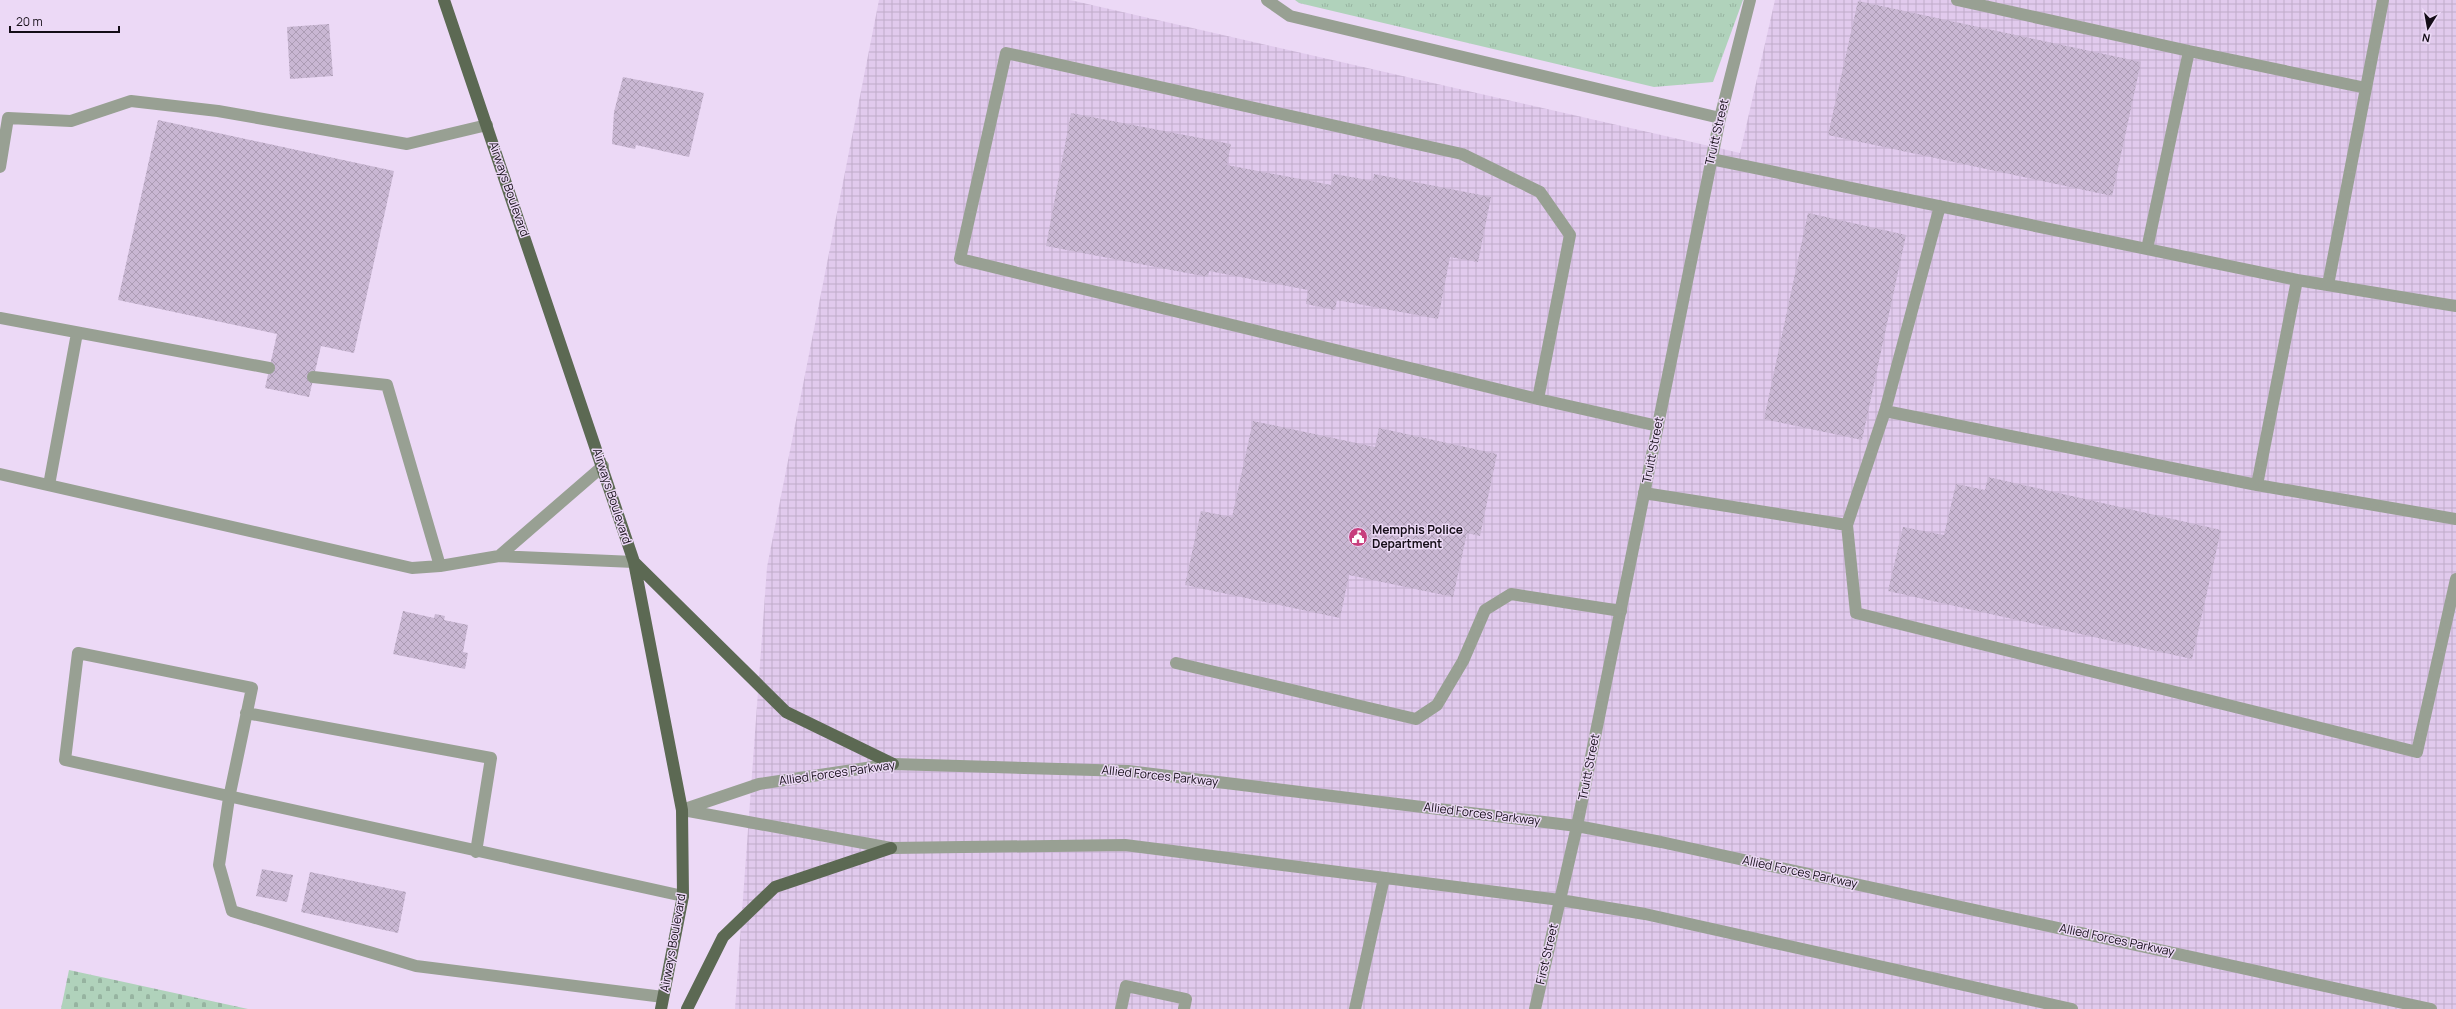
<svg xmlns="http://www.w3.org/2000/svg" width="2456" height="1009" viewBox="0 0 2456 1009" font-family="Manrope,sans-serif">
<style>
.industrial{fill:url(#industrial-grid)}
.grass{fill:url(#grass-tufts)}
.cemetery{fill:url(#cemetery-stones)}
.building{fill:url(#building-cross-hatch)}
.lines{fill:none;stroke-linecap:round;stroke-linejoin:round}
.service{stroke:#98a093;stroke-width:12}
.minor{stroke:#98a093;stroke-width:12}
.primary{stroke:#5c6953;stroke-width:12}
.labels{text-anchor:middle;stroke-width:3;stroke-linejoin:round;paint-order:stroke}
.street-label{font-size:12px;fill:#140d17;stroke:#ecd9f6}
.poi-label{font-size:12px;font-weight:bold;fill:#140d17;stroke:#ecd9f6;text-anchor:start}
</style>
<defs>
<pattern id="industrial-grid" width="8" height="8" patternUnits="userSpaceOnUse"><rect width="8" height="8" fill="#e1caed"/><path d="M0 4h8M4 0v8" fill="none" stroke="#c0acca"/></pattern>
<pattern id="grass-tufts" width="24" height="20" patternUnits="userSpaceOnUse"><rect width="24" height="20" fill="#b0d2bb"/><path d="M3 7l-1-3M5 7V3M7 7l1-3M15 17l-1-3M17 17v-4M19 17l1-3" fill="none" stroke="#96b3a0"/></pattern>
<pattern id="cemetery-stones" width="16" height="16" patternUnits="userSpaceOnUse"><rect width="16" height="16" fill="#b0d2bb"/><path d="M2 7V4a2 2 0 0 1 4 0v3zM10 15v-3a2 2 0 0 1 4 0v3z" fill="#96b3a0"/></pattern>
<pattern id="building-cross-hatch" width="8" height="8" patternUnits="userSpaceOnUse"><rect width="8" height="8" fill="#c9b7d3"/><path d="M0 0l8 8M0 8l8-8" fill="none" stroke="#ac9cb4"/></pattern>
</defs>
<rect width="100%" height="100%" fill="#ecd9f6"/>
<path class="industrial" d="M879,0H1070L1740,153L1775,0H2456V1009H735L767,567Z"/>
<path class="grass" d="M1295,0H1743L1713,82L1654,87L1299,3Z"/>
<path class="cemetery" d="M69,970L248,1009H61Z"/>
<path class="building" d="M1858,1L2141,62L2112,196L1828,135Z
M329,24L333,76L290,79L287,27Z
M623,77L704,93L689,157L636,145L635,149L612,144L614,112Z
M1071,113L1231,144L1227,165L1331,185L1334,174L1373,181L1374,174L1491,197L1478,262L1450,257L1438,319L1337,300L1335,310L1306,304L1308,290L1209,271L1208,277L1046,246Z
M158,120L394,171L354,353L321,346L309,397L265,388L277,334L118,300Z
M1808,213L1906,235L1862,440L1764,419Z
M1253,421L1375,447L1379,428L1497,454L1480,536L1467,533L1453,597L1349,575L1340,618L1185,585L1201,511L1232,517Z
M1988,477L2221,530L2192,659L1888,591L1903,527L1944,535L1956,484L1985,490Z
M403,611L434,618L435,614L445,616L444,620L468,625L463,652L468,653L465,669L393,654Z
M262,869L293,875L287,902L256,896Z
M310,872L406,892L398,933L301,912Z"/>
<g class="lines">
<path class="service" d="M1957,0L2189,51L2147,249
M2189,51L2366,88
M1711,159L2297,280L2257,485L2456,519
M0,167L8,118L71,121L131,101L218,111L407,144L487,125
M2297,280L2456,306
M2328,285L2383,0
M0,318L269,368
M313,377L387,385L440,566
M1538,399L1570,235L1540,192L1462,154L1006,53L960,259L1538,399L1658,426
M1885,411L2257,485
M603,466L499,556L634,562
M0,474L412,568L440,566L499,556
M49,485L77,333
M1644,493L1847,525L1856,613L2417,752L2456,579
M1847,525L1885,411L1940,206
M1176,663L1416,719L1437,705L1463,661L1485,610L1511,594L1621,611
M246,713L491,758L476,852
M663,997L416,966L232,911L219,865L229,798L252,688L78,653L65,760L683,896
M1121,1009L1126,986L1186,999L1184,1009
M1355,1009L1384,878"/>
<path class="minor" d="M1267,0L1290,16L1720,118
M682,810L759,784L893,764L1128,771L1577,826L1661,842L2431,1009
M683,810L891,848L1125,845L1560,900L1645,914L2072,1009
M1535,1009L1577,826L1720,118L1750,0"/>
<path class="primary" d="M444,0L634,562L682,810L683,896L661,1009
M634,562L786,712L893,764
M687,1009L723,937L775,887L891,848"/>
</g>
<defs>
<g id="civic-disc" transform="scale(1)"><circle r="9.5" fill="#c73f7d" stroke="#ecd9f6"/><path d="M-.6-6.5H3V-4.5H.6V-3L4-1V1h2V6H-6V1h2V-1L-.6-3ZM-1.2 2.5V6h2.4V2.5Z" fill="#fff"/></g>
</defs>
<g fill-rule="evenodd">
<use href="#civic-disc" x="1358" y="537"/>
</g>
<g class="labels">
<g class="street-label">
<text transform="translate(1717 132) rotate(-77)" y="4">Truitt Street</text>
<text transform="translate(509 189) rotate(71)" y="4">Airways Boulevard</text>
<text transform="translate(1653 450) rotate(-79)" y="4">Truitt Street</text>
<text transform="translate(612 496) rotate(72)" y="4">Airways Boulevard</text>
<text transform="translate(1589 767) rotate(-79)" y="4">Truitt Street</text>
<text transform="translate(837 773) rotate(-8)" y="4">Allied Forces Parkway</text>
<text transform="translate(1160 776) rotate(6)" y="4">Allied Forces Parkway</text>
<text transform="translate(1482 814) rotate(7)" y="4">Allied Forces Parkway</text>
<text transform="translate(1800 872) rotate(12)" y="4">Allied Forces Parkway</text>
<text transform="translate(2117 940) rotate(12)" y="4">Allied Forces Parkway</text>
<text transform="translate(673 943) rotate(-80)" y="4">Airways Boulevard</text>
<text transform="translate(1547 954) rotate(-77)" y="4">First Street</text>
</g>
<g class="poi-label">
<text x="1372" y="534">Memphis Police<tspan x="1372" dy="14">Department</tspan></text>
</g>
</g>
<g transform="translate(2428 28) rotate(191)" stroke="#ecd9f6" stroke-width="3" paint-order="stroke">
<path d="M0-3L7 15L0 10L-7 15Z" fill="#140d17"/>
<text y="-6" font-size="11" font-weight="bold" text-anchor="middle" fill="#140d17">N</text>
</g>
<path d="M10 26v6h109v-6" fill="none" stroke="#140d17" stroke-width="2"/>
<text x="16" y="26" font-size="12" fill="#140d17" stroke="#ecd9f6" stroke-width="3" paint-order="stroke">20 m</text>
</svg>
